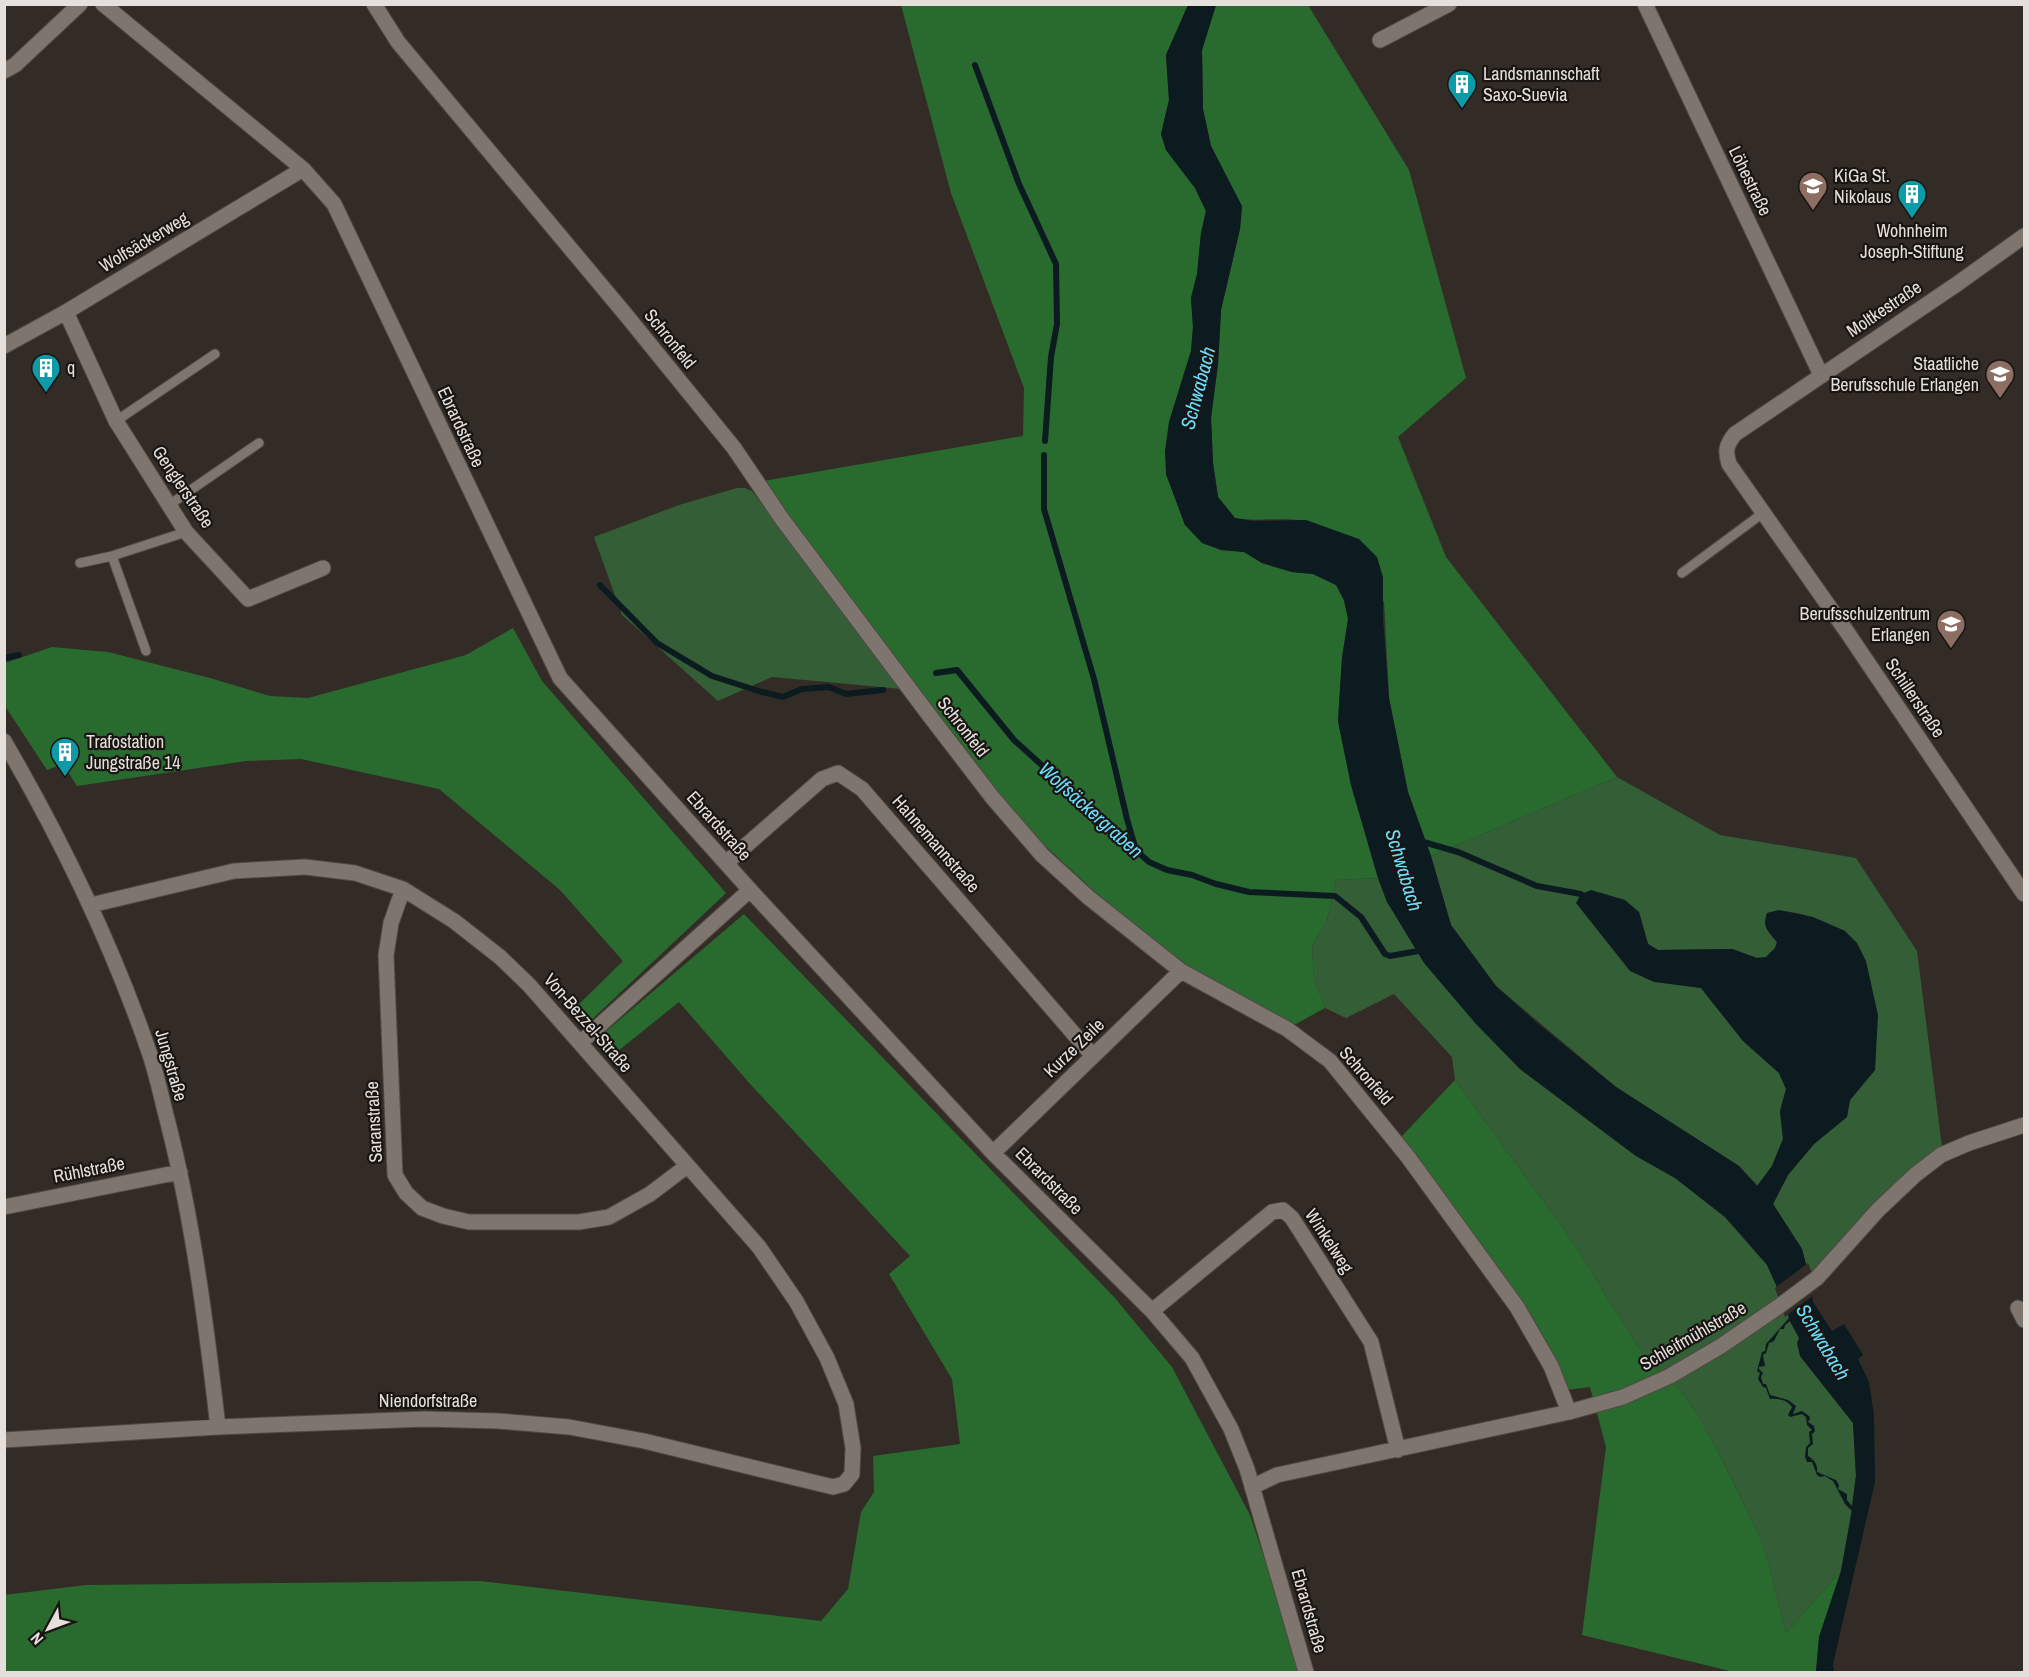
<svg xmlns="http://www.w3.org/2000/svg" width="2029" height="1677" viewBox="0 0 2029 1677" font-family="'Archivo Narrow',sans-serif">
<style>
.green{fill:#345e36}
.forest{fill:#296a2f}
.water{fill:#0c1b20;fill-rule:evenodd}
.pier{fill:#332c26}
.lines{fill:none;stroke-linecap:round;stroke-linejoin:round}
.stream{stroke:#0c1b20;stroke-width:6}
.service-casing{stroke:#4f4944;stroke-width:11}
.minor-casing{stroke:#4f4944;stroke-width:17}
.service{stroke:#7d756e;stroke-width:9}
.minor{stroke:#7d756e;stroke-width:15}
.labels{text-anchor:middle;stroke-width:4.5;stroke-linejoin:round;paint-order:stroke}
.poi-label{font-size:18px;fill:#e5e0dc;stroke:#181512;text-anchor:start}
.street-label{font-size:18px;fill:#e5e0dc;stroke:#181512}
.water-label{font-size:20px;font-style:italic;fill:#69deff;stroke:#181512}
</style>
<rect width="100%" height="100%" fill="#332c26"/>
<path class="green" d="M737,488H745L752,491L902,689L772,677L718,701L622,615L594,537L679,505Z
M1617,777L1720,835L1856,858L1917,951L1942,1147L1898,1180L1811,1284L1802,1249L1773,1204L1788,1175L1814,1144L1847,1117L1850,1100L1875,1070L1845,931C1821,921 1793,906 1767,913C1762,928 1768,931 1777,942L1775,948L1766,957L1757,958L1732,949L1658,950L1648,944L1639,912L1591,890L1688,986L1701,988L1743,1041L1779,1073L1786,1089L1780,1111L1783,1139L1772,1166L1758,1186L1739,1166L1616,1087L1496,986L1451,925L1431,856Z
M1378,878L1387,902L1476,1023L1520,1069L1636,1156L1675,1178L1725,1217L1767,1264L1785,1305L1790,1321L1799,1338L1800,1356L1853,1423L1856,1476L1852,1508L1841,1571L1786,1633L1764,1546L1722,1459L1698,1415L1680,1390L1647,1361L1571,1239L1455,1080L1452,1057L1394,994L1346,1018L1325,1008L1314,978L1312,946L1327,920L1336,880Z"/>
<path class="forest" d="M901,5H1188L1166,55L1169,100L1161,134L1166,150L1195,188L1206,211L1201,233L1197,274L1191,298L1193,327L1191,351L1169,422L1166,474L1185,525L1221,550L1244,552L1262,563L1292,572L1313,574L1336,585L1344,600L1348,619L1342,658L1338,721L1351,785L1378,878L1336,880L1327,920L1312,946L1314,978L1325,1008L1287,1029L1181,971L992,797L757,482L1023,436L1024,388L951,193Z
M1216,5H1308L1409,170L1466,378L1398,437L1446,557L1617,777L1431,856L1408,792L1389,698L1384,602L1317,525C1292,514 1262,523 1235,518L1218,497L1213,463L1211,418L1218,364L1221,310L1240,229L1242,207L1211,146L1203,109L1202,50Z
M513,628L542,681L726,893L586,1025L573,1010L623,961L560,890L439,789L301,759L246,761L77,786L63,764L47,770L5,706V663L52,647L108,652L210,678L270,696L308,698L466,655Z
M744,914L1114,1297L1172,1367L1250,1515L1302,1672H5L4,1595L86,1585L480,1581L821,1621L848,1589L861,1512L874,1492L873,1456L960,1444L952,1379L889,1274L910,1256L751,1085L679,1002L613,1055L598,1038Z
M1455,1080L1571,1239L1647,1361L1680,1390L1698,1415L1722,1459L1764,1546L1786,1633L1841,1571L1819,1637L1816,1672H1734L1582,1635L1606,1447L1590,1387L1566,1390L1401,1137Z"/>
<path class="water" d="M1188,5H1216L1202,50L1203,109L1211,146L1242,206L1240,229L1221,310L1218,364L1211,418L1213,463L1218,497L1235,518L1252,521L1306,520L1359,539L1377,557L1383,577V619L1389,698L1408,792L1431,856L1451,925L1496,986L1536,1022L1616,1087L1739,1166L1757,1186L1772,1166L1783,1139L1780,1111L1786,1089L1779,1073L1743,1041L1701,988L1654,982L1630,971L1576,903L1581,894L1591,890L1625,900L1639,912L1648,944L1658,950L1732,949L1757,958L1766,957L1775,948L1777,942C1768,930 1762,928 1767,913L1779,910L1813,917L1845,931L1857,943L1866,961L1878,1015L1875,1070L1850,1100L1847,1117L1814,1144L1788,1175L1773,1204L1802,1249L1811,1284L1813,1302L1832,1331L1844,1324L1863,1355L1858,1359L1869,1382L1874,1415L1875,1482L1833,1664L1834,1672H1816L1819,1637L1841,1571L1852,1511L1845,1504L1833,1481L1825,1476L1820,1477L1817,1475L1812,1462H1807L1805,1457L1806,1447L1810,1443L1809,1432L1812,1430L1807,1425L1806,1417L1802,1414L1790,1417L1788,1415L1792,1407C1787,1400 1778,1398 1770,1399L1766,1388L1763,1387L1758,1379L1760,1373L1757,1371L1762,1352L1765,1351L1766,1344L1789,1318L1785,1305L1767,1265L1725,1217L1675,1178L1636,1156L1520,1069L1476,1024L1424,963L1387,902L1378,878L1351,785L1338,721L1342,658L1348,619L1344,600L1336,585L1313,574L1292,572L1262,563L1244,552L1221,550L1202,543L1185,525L1166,474L1165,451L1169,422L1191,351L1193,327L1191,298L1197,274L1201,233L1206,211L1195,188L1166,150L1161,134L1169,100L1166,55ZM1790,1321L1799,1338L1797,1343L1800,1356L1853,1423L1856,1476L1852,1506L1847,1500V1494L1838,1489L1839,1485L1836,1480L1817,1472C1818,1464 1814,1460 1808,1456V1448L1813,1444L1812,1434L1815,1431L1814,1426L1808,1422L1810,1419L1809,1416L1802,1411L1793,1414L1796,1406L1788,1400L1770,1395L1766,1384H1763L1761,1377L1763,1373L1759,1369V1367L1765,1366L1763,1355L1766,1353L1769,1343L1774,1341L1780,1329H1784L1785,1325Z"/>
<path class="pier" d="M1808,1263L1811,1270L1815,1294L1785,1317L1775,1288Z"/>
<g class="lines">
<path class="stream" d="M975,65L1019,184L1056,264L1057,324L1051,357L1045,441
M1044,455V509L1094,679L1127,819L1136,850
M600,585L657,643L712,676L762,692L783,697L802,689L829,687L846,694L883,690
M4,658L19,655
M936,673L957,670L1014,740L1149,862L1167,870L1192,875L1216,884L1249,892L1335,896L1361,917L1385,954L1390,956L1424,950
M1420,841L1458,852L1537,886L1581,894"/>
<g class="service-casing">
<path id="service" d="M116,421L215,354
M169,505L259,443
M80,563L112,556
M1682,573L1763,513
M146,651L112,556L186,532"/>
</g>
<g class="minor-casing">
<path id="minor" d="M103,4L303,169L334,204L560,678L750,890L993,1153L1152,1311L1192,1358L1231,1429L1247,1469L1306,1672
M374,4L398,42L453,108L626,315L734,448L782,519L929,715L992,797L1042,855L1088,897L1181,971L1287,1029L1330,1061L1408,1157L1517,1307L1551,1366L1569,1412
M1645,4L1821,375
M1380,40L1449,4
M4,71L15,65L80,4
M2024,236L1957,284L1735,434C1726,445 1725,451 1729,464L1847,632L2024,894
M66,312L116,421L186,532L248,599L323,568
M4,346L66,312L303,169
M4,741C61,839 111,942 148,1049C156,1071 161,1096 167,1119C193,1220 206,1323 218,1427
M726,863L822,779L838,773L862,789L1093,1056
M403,889L391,923L386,955L395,1175L406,1193L422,1208L443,1216L469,1222H579L609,1217L650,1194L687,1166
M580,1043L750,890
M993,1153L1181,971
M4,1207L180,1172
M2018,1308L2024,1320
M1152,1311L1272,1212L1283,1210L1292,1218L1371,1342L1398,1450
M4,1440L218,1427L425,1419L498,1421L569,1427L644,1441L833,1487L844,1484L852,1474L853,1448L846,1404L827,1358L796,1301L759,1247L529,985L500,957L454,921L403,889L355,873L305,867L234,871L91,905
M1252,1487L1277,1475L1569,1412L1623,1397L1670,1376L1721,1346L1778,1307L1817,1278L1878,1210L1915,1175L1941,1155L1969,1143L2024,1125"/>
</g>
<use href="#service" class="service"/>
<use href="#minor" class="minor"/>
</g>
<defs>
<g id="building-pin" transform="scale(1.5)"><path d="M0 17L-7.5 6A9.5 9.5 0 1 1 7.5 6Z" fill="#0f9aa8" stroke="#181512"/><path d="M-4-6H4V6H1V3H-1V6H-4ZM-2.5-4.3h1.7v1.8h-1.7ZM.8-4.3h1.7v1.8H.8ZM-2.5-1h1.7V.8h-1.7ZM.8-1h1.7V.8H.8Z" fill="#fff"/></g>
<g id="school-pin" transform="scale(1.5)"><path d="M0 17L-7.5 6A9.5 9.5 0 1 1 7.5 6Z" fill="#8d6e63" stroke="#181512"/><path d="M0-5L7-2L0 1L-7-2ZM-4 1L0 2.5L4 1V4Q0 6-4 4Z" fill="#fff"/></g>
</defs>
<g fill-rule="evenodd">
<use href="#building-pin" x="1462" y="84"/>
<use href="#school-pin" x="1813" y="186"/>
<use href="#building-pin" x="1912" y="194"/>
<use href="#building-pin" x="46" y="368"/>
<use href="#school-pin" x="2000" y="374"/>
<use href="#school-pin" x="1951" y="624"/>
<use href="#building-pin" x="65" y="752"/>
</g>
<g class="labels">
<g class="poi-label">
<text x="1483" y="80">Landsmannschaft<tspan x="1483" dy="21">Saxo-Suevia</tspan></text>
<text x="1834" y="182">KiGa St.<tspan x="1834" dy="21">Nikolaus</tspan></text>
<text x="1912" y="237" text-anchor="middle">Wohnheim<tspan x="1912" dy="21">Joseph-Stiftung</tspan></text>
<text x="1979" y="370" text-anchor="end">Staatliche<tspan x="1979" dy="21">Berufsschule Erlangen</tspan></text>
<text x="67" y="374">q</text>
<text x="1930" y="620" text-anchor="end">Berufsschulzentrum<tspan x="1930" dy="21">Erlangen</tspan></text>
<text x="86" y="748">Trafostation<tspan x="86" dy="21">Jungstraße 14</tspan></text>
</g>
<g class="street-label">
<text transform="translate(1750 181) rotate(64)" y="6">Löhestraße</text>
<text transform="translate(144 242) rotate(-31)" y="6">Wolfsäckerweg</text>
<text transform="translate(1884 309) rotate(-34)" y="6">Moltkestraße</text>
<text transform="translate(670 339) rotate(51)" y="6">Schronfeld</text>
<text transform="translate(461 427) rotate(65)" y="6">Ebrardstraße</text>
<text transform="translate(183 487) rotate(56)" y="6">Genglerstraße</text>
<text transform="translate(1915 698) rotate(56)" y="6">Schillerstraße</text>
<text transform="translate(963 727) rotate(52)" y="6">Schronfeld</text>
<text transform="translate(719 826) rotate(48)" y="6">Ebrardstraße</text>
<text transform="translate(936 844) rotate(49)" y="6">Hahnemannstraße</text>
<text transform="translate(588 1023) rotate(49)" y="6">Von-Bezzel-Straße</text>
<text transform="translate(1074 1048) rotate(-44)" y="6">Kurze Zeile</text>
<text transform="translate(171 1065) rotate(74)" y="6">Jungstraße</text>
<text transform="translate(1366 1076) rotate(49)" y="6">Schronfeld</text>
<text transform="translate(374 1122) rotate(-93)" y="6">Saranstraße</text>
<text transform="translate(89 1170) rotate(-11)" y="6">Rühlstraße</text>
<text transform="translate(1049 1181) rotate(45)" y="6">Ebrardstraße</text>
<text transform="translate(1329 1241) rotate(57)" y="6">Winkelweg</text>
<text transform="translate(1693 1336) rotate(-30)" y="6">Schleifmühlstraße</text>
<text x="428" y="1407">Niendorfstraße</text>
<text transform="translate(1309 1611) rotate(74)" y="6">Ebrardstraße</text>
</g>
<g class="water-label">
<text transform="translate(1198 388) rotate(-75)" y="7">Schwabach</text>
<text transform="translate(1091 810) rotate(42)" y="7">Wolfsäckergraben</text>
<text transform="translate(1404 870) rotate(73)" y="7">Schwabach</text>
<text transform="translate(1823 1342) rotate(59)" y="7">Schwabach</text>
</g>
</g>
<rect width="2029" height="1677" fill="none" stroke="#e5e0dc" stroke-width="12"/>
<g transform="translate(48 1629) rotate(229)" stroke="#181512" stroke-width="4.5" paint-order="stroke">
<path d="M0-4.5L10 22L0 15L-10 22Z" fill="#e5e0dc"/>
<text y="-9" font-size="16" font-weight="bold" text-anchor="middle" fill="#e5e0dc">N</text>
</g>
</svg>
